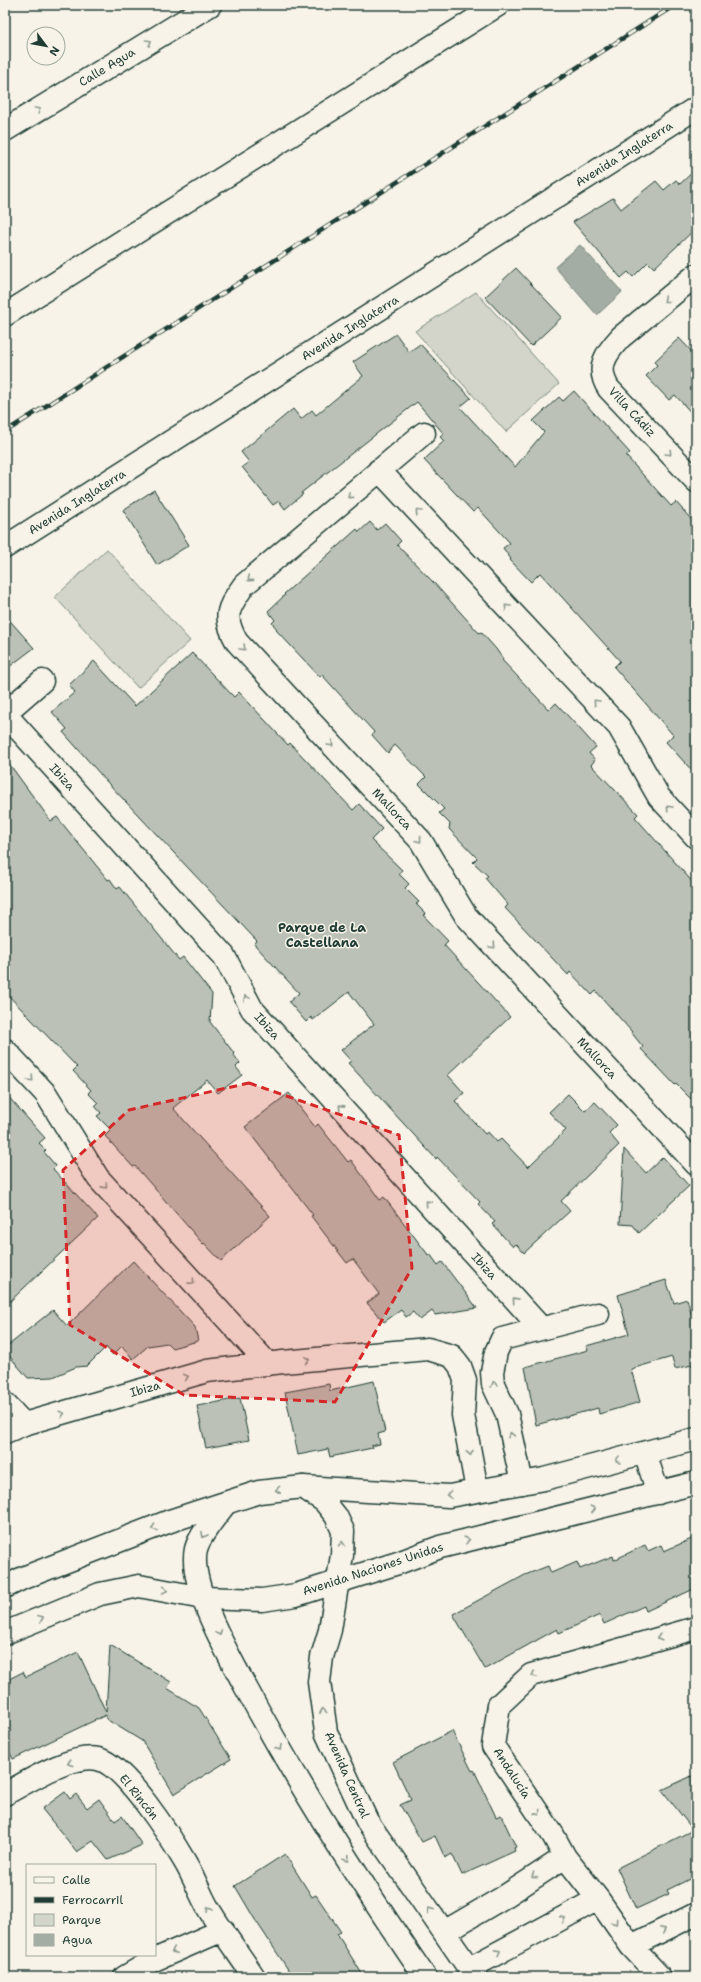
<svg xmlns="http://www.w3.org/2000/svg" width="701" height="1982" viewBox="0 0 701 1982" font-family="'Shantell Sans',sans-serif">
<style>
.green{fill:#d3d5ca;stroke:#79897f}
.water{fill:#a4ada3;stroke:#6f8077}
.building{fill:#bbc1b6;stroke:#1f3d34}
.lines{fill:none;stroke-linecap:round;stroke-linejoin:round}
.minor-casing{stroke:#1f3d34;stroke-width:25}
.tertiary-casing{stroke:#1f3d34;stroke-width:25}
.minor{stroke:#f7f3e8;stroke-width:22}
.tertiary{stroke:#f7f3e8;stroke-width:22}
.rail-casing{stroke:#1f3d34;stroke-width:4.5}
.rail{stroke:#f7f3e8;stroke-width:3;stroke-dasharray:9;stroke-linecap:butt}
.oneway{stroke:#8b988e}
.marked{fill:#d62828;fill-opacity:0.2;stroke:#d62828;stroke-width:3;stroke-dasharray:8 5;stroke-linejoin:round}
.labels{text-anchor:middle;stroke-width:3;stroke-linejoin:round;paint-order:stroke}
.street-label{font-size:12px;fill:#1f3d34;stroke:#f7f3e8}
.neighbourhood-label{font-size:13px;font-weight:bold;fill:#1f3d34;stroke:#f7f3e8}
</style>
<rect width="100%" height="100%" fill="#f7f3e8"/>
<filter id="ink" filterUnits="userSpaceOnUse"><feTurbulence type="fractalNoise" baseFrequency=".025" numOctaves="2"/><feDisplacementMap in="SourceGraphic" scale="8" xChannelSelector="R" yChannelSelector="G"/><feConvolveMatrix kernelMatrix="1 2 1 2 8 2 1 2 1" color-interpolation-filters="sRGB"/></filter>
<g filter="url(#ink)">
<path class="green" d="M476,292L559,384L506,432L415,331Z
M107,549L190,641L138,688L55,597Z"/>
<path class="water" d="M580,245L622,292L597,315L555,267Z"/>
<path class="building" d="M696,169V228L654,268L648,262L633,277L628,272L621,278L573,222L613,198L621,209L656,181L664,190L676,180L680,184Z
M516,268L562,317L531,346L485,297Z
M396,334L409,352L420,344L471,398L460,407L515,467L544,432L533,421L559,397L563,401L574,391L630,453L626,456L671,506L676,502L696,525V775L666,742L673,735L614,667L620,661L540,573L531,582L510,560L511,559L503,548L510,543L478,508L473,512L424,460L444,441L440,437L444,434L417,402L301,493L303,494L285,509L279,501L273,505L242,467L249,462L241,452L293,409L301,419L312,410L316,415L363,376L353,362Z
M679,338L696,356V418L675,395L669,400L646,376L657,365L654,362Z
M154,490L189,545L157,565L123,510Z
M370,522L377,530L385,523L401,541L397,545L434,583L479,633L481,632L496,649L503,659L502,660L549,710L556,703L579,728L596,747L589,753L595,760L591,765L638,814L635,817L696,886V1104L676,1084L675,1085L641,1049L643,1047L631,1032H632L596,991L592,995L570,972L568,975L505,908L508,905L485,878L488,876L473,862L477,858L449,829L450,824L439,813L444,809L419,784L426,777L395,745L388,753L372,735L374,732L322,675L320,677L276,630L277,629L272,623L275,620L268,611L285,595L284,594L357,529L359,532Z
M5,615L34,648L5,670Z
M192,653L234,697L239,692L288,745L290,743L353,810L359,804L382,829L371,840L402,870L399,874L409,884L405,888L419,902L416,904L426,914L423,915L448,941L444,945L510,1017L448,1075L464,1093L455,1101L485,1134L488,1132L497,1142L501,1139L528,1167L566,1130L549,1112L568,1094L585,1111L595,1102L617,1125L609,1133L619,1145L561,1201L570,1211L524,1253L516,1244L513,1247L492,1224L495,1222L478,1204L480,1202L437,1157L436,1159L348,1063L351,1061L341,1050L374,1024L349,992L313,1020L311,1017L306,1022L289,1002L299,993L254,944L257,941L108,783L63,732L67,729L52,712L75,692L69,685L94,661L135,706Z
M5,758L51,821L57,817L108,880L110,879L117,889L120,887L179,960L183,957L212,994L210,1022L234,1053L233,1054L240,1063L236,1067L242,1075L218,1093L207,1080L173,1108L270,1216L221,1261L204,1243L203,1244L135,1166L133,1167L105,1136L111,1130L97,1116L101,1113L95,1106L98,1103L88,1093L91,1090L73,1071L77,1067L5,992Z
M5,1093L45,1138L39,1143L46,1150L44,1152L56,1166L53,1169L98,1218L5,1306Z
M289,1093L315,1127L318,1124L348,1162L351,1160L380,1200L384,1197L429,1256L430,1254L438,1265L442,1262L477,1308L435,1315L432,1311L420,1320L413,1312L406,1317L401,1310L384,1322L367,1303L379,1294L353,1259L347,1263L311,1216L313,1215L245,1127Z
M624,1149L646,1173L663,1157L689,1186L639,1233L633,1225L620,1224Z
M133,1261L195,1327L198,1341L172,1348L167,1343L148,1346L133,1359L122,1346L113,1355L106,1347L87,1366L76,1367L53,1377L28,1378L5,1351V1348L53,1310L67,1326Z
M666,1280L674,1303L687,1299L692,1316L696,1314V1364L675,1369L672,1357L631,1369L640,1402L599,1414L598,1408L536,1425L525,1367L588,1350L586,1346L629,1334L618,1295Z
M374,1381L385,1432L378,1434L380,1444L371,1446L372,1448L330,1457L328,1449L298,1455L285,1392L329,1384L330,1391Z
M240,1398L249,1440L206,1448L197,1406Z
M696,1537V1588L646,1611L644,1606L604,1624L600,1615L559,1633L557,1629L485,1669L453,1614L525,1575L548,1566L551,1573L577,1562L580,1569L613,1556L614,1560L645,1545L648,1551L661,1545L664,1551Z
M110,1645L171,1682L167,1688L199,1708L231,1759L174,1794L142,1741L106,1719V1715L13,1759L5,1743V1681L23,1672L26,1677L78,1652L106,1712Z
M452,1731L472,1771L474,1770L496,1817L501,1815L516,1847L514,1848L515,1851L462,1875L452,1854L445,1858L435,1836L422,1842L400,1805L411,1800L393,1762Z
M696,1774V1876L667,1890L669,1894L636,1909L617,1868L693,1830L662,1790Z
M65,1792L70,1799L76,1794L87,1808L99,1799L115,1821L122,1816L142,1845L108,1860L93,1841L77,1852L42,1809Z
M285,1854L312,1897L316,1895L341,1932L337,1934L364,1977H293L254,1918L235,1886Z"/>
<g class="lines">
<g class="minor-casing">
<path id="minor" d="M5,130L210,5
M696,275L621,337C606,353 595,368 609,389L696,481
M424,433L244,585C228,608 222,616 237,642L421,841L466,916L696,1164
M379,470L619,727L659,797L696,837
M5,547L696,108
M5,713L42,681
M5,714L224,956L252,1009L541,1328
M5,1050L46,1094L98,1178L268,1364
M5,1404L24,1424
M5,1432L24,1424L207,1371L283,1362L428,1349L452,1356L460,1366L465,1380L463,1415L477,1490
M522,1483L507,1414L493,1384L492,1372L496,1352L502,1339L598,1314
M303,1487L324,1501L336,1516L343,1531L342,1555L330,1630L322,1657L319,1682L326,1732L367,1821L475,1977
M226,1503C217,1515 200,1534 196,1549C188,1584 227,1652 244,1684C298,1785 360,1882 425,1977
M5,1794C27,1782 73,1753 98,1759C125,1765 171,1838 185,1862C194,1877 200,1894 208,1908C222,1932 239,1954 254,1977
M444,1932L504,1897L565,1857
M631,1946L696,1914
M468,1969L598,1899
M125,1977L154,1960L223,1930
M660,1977L631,1946L598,1899L565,1857L553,1835L493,1746L499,1705L531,1675L696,1628"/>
</g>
<g class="tertiary-casing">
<path id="tertiary" d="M5,315L498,5
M645,1453L658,1493
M5,1587L23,1578L170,1521L259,1492L303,1487L449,1496L544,1479L696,1439
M5,1633L100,1594L139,1586L203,1598L262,1600L296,1595L398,1563L440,1547L696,1483"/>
</g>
<use href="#minor" class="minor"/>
<use href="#tertiary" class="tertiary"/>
<g class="rail-casing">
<path id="rail" d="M5,432L675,5"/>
</g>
<use href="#rail" class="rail"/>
</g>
<defs><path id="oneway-chevron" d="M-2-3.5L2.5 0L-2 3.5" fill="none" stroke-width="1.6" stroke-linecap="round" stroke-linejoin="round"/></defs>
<g class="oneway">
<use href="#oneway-chevron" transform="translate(149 42) rotate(-31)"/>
<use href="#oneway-chevron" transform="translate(38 110) rotate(-31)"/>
<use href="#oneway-chevron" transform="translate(666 300) rotate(141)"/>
<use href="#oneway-chevron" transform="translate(669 453) rotate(47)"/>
<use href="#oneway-chevron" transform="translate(350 496) rotate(140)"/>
<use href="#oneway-chevron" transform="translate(418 512) rotate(-133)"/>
<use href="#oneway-chevron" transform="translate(250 579) rotate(140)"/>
<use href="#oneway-chevron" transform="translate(507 607) rotate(-133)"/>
<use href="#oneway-chevron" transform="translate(243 648) rotate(47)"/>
<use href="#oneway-chevron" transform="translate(596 702) rotate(-133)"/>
<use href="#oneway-chevron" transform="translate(331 744) rotate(47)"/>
<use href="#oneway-chevron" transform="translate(669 808) rotate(-133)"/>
<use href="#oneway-chevron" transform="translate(419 840) rotate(52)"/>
<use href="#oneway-chevron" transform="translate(493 946) rotate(47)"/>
<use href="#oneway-chevron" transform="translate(246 998) rotate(-118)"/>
<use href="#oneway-chevron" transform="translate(31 1079) rotate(47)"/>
<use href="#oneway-chevron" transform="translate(341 1107) rotate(-132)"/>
<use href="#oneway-chevron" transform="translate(105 1186) rotate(48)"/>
<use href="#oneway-chevron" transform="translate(428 1203) rotate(-132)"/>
<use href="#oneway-chevron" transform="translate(192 1282) rotate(48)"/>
<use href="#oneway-chevron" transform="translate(515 1300) rotate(-132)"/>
<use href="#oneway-chevron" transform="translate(307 1360) rotate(-5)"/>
<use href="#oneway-chevron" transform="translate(186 1377) rotate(-16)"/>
<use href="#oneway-chevron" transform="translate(494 1384) rotate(-106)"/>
<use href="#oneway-chevron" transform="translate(62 1414) rotate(-16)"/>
<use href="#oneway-chevron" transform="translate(511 1435) rotate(-102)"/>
<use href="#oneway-chevron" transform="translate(470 1453) rotate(79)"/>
<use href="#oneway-chevron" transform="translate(618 1460) rotate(166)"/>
<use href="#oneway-chevron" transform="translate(278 1490) rotate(173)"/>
<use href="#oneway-chevron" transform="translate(449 1495) rotate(176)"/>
<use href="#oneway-chevron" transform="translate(593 1509) rotate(-14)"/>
<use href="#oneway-chevron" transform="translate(154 1528) rotate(159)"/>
<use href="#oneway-chevron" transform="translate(204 1535) rotate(119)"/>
<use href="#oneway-chevron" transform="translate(467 1540) rotate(-14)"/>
<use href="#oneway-chevron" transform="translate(342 1544) rotate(-87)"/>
<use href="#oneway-chevron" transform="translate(165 1590) rotate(10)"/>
<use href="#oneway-chevron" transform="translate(41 1618) rotate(-23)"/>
<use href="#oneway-chevron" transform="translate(219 1633) rotate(66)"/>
<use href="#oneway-chevron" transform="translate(659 1638) rotate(164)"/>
<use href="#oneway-chevron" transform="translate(534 1675) rotate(155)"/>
<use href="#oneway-chevron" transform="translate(323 1711) rotate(-97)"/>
<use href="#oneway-chevron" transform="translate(279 1748) rotate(58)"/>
<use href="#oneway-chevron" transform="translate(70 1763) rotate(162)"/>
<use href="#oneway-chevron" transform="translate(538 1813) rotate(56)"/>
<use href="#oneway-chevron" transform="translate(347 1859) rotate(58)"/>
<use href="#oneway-chevron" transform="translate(534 1876) rotate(146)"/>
<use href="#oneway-chevron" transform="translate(209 1909) rotate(-121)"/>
<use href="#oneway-chevron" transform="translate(430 1910) rotate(-125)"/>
<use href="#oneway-chevron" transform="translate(563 1919) rotate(-26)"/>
<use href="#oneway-chevron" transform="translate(615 1922) rotate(55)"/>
<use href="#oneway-chevron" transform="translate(663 1930) rotate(-26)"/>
<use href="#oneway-chevron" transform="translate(174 1951) rotate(155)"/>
<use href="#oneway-chevron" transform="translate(498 1952) rotate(-29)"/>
</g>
</g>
<path class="marked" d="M249,1083L399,1135L412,1268L335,1402L184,1395L70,1325L63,1170L129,1110Z"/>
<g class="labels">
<g class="street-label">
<text transform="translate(107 67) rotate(-31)" y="4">Calle Agua</text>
<text transform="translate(624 154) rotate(-32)" y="4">Avenida Inglaterra</text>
<text transform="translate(350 328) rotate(-32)" y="4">Avenida Inglaterra</text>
<text transform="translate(632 412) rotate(47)" y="4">Villa Cádiz</text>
<text transform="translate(77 502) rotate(-32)" y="4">Avenida Inglaterra</text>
<text transform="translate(62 777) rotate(48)" y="4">Ibiza</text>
<text transform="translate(392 809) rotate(47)" y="4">Mallorca</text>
<text transform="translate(267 1026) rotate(48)" y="4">Ibiza</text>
<text transform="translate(597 1058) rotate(47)" y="4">Mallorca</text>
<text transform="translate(484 1266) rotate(48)" y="4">Ibiza</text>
<text transform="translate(145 1389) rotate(-16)" y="4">Ibiza</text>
<text transform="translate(373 1569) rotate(-18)" y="4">Avenida Naciones Unidas</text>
<text transform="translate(512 1773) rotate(57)" y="4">Andalucía</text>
<text transform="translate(347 1775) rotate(66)" y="4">Avenida Central</text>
<text transform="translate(139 1797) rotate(51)" y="4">El Rincón</text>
</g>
<g class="neighbourhood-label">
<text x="322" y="932">Parque de La<tspan x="322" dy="15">Castellana</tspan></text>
</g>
</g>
<rect width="701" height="1982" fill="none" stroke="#f7f3e8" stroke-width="20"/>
<rect x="10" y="10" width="681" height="1962" fill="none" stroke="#1f3d34" stroke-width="1.5" filter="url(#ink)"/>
<rect x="26" y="1864" width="130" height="92" fill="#f7f3e8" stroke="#a1aaa0"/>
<rect x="34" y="1877" width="20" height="6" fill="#f7f3e8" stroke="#a1aaa0"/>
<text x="62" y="1884" font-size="12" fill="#1f3d34">Calle</text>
<rect x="34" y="1897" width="20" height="6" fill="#1f3d34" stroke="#a1aaa0"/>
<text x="62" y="1904" font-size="12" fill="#1f3d34">Ferrocarril</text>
<rect x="34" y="1914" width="20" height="12" fill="#d3d5ca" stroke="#a1aaa0"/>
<text x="62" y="1924" font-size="12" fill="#1f3d34">Parque</text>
<rect x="34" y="1934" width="20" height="12" fill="#a4ada3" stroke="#a1aaa0"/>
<text x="62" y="1944" font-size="12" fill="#1f3d34">Agua</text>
<g transform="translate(46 46) rotate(122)"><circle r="19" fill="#f7f3e8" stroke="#a1aaa0"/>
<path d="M0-3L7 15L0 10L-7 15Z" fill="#1f3d34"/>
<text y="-6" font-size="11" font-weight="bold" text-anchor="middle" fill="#1f3d34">N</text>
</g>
</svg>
